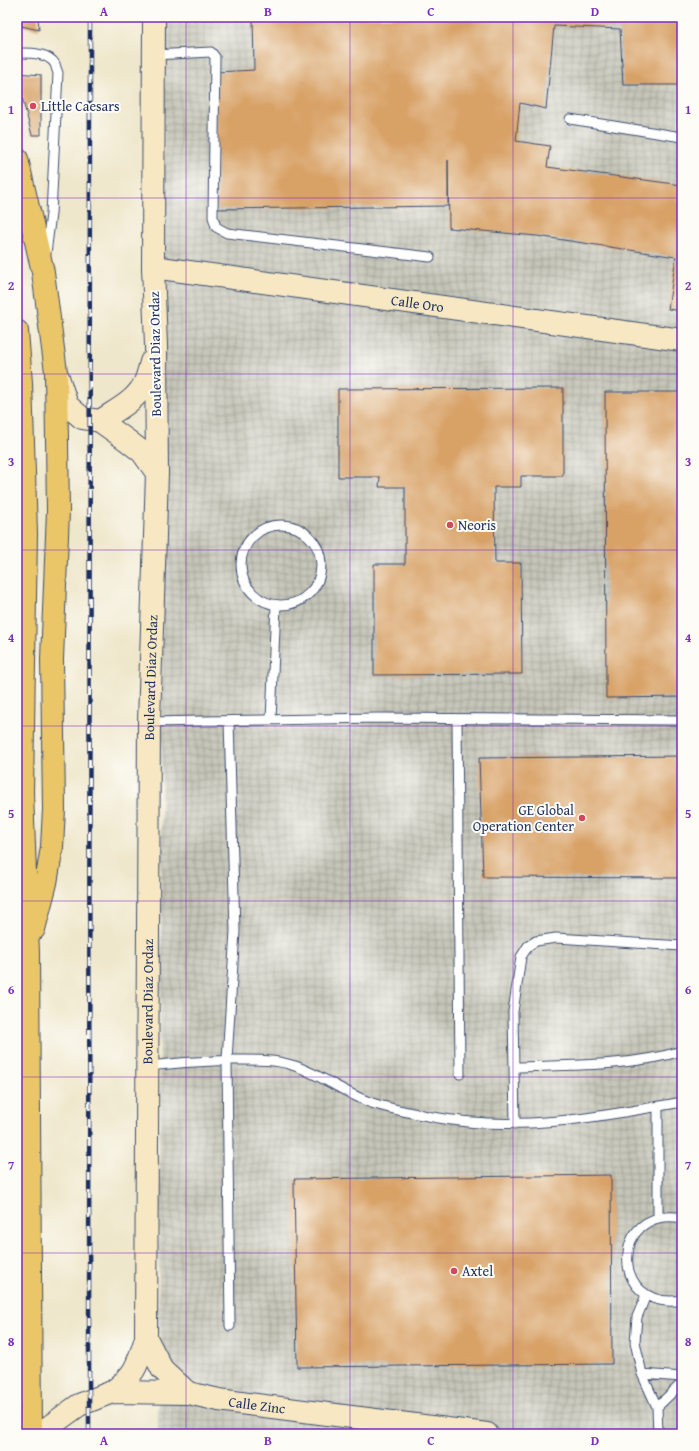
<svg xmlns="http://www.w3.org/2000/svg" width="699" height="1451" viewBox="0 0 699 1451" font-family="'Gentium Book Plus',serif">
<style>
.industrial{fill:url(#industrial-grid)}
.building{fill:#d8a166}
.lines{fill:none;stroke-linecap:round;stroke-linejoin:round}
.lane-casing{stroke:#3b4b6e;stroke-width:11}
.secondary-casing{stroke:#3b4b6e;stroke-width:24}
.primary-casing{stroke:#3b4b6e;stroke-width:24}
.lane{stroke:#fff;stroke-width:9}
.secondary{stroke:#f7e8c3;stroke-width:22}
.primary{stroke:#ebc669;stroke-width:22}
.rail-casing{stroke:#1b2f5e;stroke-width:4.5}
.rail{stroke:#fdfcf7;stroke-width:3;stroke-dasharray:9;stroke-linecap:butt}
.grid{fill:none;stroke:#7b2cbf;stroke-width:1;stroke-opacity:0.55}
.poi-dot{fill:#d1495b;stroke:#fdfcf7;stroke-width:1.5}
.labels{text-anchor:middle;stroke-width:4;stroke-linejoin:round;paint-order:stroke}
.poi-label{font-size:14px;fill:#1b2f5e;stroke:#fdfcf7;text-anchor:start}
.street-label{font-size:14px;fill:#1b2f5e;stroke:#fdfcf7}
.neatline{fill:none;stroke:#7b2cbf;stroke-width:1.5}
.grid-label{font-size:13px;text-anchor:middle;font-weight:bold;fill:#7b2cbf}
</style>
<defs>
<pattern id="industrial-grid" width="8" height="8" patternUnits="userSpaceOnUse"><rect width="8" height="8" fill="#c5c5b8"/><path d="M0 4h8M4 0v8" fill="none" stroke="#9fa099"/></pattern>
</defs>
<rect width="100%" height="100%" fill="#fdfcf7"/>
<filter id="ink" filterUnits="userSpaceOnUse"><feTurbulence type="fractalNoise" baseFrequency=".025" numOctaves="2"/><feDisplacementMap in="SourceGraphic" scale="8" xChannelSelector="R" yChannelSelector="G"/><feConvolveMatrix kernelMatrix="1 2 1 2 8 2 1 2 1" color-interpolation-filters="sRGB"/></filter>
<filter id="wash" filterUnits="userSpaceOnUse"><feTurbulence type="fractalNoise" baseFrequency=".012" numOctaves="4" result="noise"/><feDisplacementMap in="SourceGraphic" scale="16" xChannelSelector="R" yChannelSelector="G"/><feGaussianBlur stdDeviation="0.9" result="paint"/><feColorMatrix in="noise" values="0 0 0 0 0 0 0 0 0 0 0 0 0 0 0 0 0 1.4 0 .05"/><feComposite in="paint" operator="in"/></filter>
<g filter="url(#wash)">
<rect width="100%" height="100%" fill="#efe7cb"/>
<path class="industrial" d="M165,17H682V1434H158Z"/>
<g id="blocks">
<path class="building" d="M17,17H38L39,30L17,25Z
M253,17H682V85H623L620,29L554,26L546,109L520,103L516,141L550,146L547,167L682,185V311L668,309L676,257L537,236L449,228L448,160V206L217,209L216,72L254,70Z
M17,73L41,75V135H32L17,78Z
M563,388V476H521V487H494L495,563H521L522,674L374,675V564H405V487H379L380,477H338V389Z
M605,392H682V697L606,698Z
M682,756V878L483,877L479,758Z
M611,1175L612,1364L297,1367L294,1179Z"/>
</g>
</g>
<g filter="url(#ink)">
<use href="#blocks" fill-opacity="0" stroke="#3b4b6e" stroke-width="1"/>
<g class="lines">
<g class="lane-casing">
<path id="lane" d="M17,53C29,53 48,52 55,64C56,67 57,71 58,73L51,214L46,253
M153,55L211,52L215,57L213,217L216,227L227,233L430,257
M570,119L682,137
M241 565a40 40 0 1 1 80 0a40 40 0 1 1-80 0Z
M457,719L460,1074
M271,720L276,605
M229,721L235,931L227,1060L230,1326
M149,722L378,718L682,720
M148,1066C176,1063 204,1061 233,1060C254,1060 275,1059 295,1066C321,1075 343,1092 369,1102C389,1109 412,1113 433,1117C516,1133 600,1117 682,1102
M514,1067C570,1065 628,1067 682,1051
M658,1107V1217
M515,1124L513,1012L521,957L528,946L536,941L556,938L682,946
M682,1218C610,1204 609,1313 682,1300
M646,1295L637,1317L635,1342L642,1374L657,1407L658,1434
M642,1374L682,1377
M657,1407L682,1383"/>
</g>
<g class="secondary-casing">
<g id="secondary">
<path id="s1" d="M153,267L682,340"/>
<path d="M58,377L67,405L82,418L100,421L128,441L142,452L157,473"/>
<path d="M100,421C115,411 134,402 143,386C147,379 149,370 151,362"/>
<path d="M146,1338L162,1369L188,1393"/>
<path id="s2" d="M112,1392C136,1374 137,1366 146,1338L149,722L157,473L156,346L153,267L154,17"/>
<path id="s3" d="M39,1434L79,1405L112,1392L188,1393L219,1400L248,1404L487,1434"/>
</g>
</g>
<g class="primary-casing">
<path id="primary" d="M17,159L43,272L56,372L58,511L52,659L54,809L52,847L46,883L34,929
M17,331L21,383L26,533L22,793L28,953L31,1434"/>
</g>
<use href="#lane" class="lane"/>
<use href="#secondary" class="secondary"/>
<use href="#primary" class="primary"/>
<g class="rail-casing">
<path id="rail" d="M89,1434L90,17"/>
</g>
<use href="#rail" class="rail"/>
</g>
</g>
<path class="grid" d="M186,17V1434M350,17V1434M513,17V1434M17,198H682M17,374H682M17,550H682M17,726H682M17,901H682M17,1077H682M17,1253H682"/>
<g class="poi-dot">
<circle cx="33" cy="106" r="4"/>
<circle cx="450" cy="525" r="4"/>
<circle cx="582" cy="818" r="4"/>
<circle cx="454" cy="1271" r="4"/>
</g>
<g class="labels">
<g class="poi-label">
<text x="41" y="111">Little Caesars</text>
<text x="458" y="530">Neoris</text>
<text x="574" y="815" text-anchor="end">GE Global<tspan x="574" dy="16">Operation Center</tspan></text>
<text x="462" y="1276">Axtel</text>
</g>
<g class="street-label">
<text dy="5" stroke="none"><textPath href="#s1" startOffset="267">Calle Oro</textPath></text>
<text transform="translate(155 354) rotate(-91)" y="5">Boulevard Diaz Ordaz</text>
<text dy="5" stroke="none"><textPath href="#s2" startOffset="726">Boulevard Diaz Ordaz</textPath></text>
<text dy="5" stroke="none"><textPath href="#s2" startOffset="402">Boulevard Diaz Ordaz</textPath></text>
<text dy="5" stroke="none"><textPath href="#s3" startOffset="231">Calle Zinc</textPath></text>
</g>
</g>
<rect width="699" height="1451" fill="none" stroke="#fdfcf7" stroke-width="44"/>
<rect x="22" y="22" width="655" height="1407" class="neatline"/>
<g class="grid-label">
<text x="104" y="16">A</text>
<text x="268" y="16">B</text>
<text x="431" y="16">C</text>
<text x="595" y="16">D</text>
<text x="11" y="114">1</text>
<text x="688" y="114">1</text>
<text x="11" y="290">2</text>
<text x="688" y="290">2</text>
<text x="11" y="466">3</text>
<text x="688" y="466">3</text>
<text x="11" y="642">4</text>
<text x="688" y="642">4</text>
<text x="11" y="818">5</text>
<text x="688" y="818">5</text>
<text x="11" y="994">6</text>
<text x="688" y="994">6</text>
<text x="11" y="1170">7</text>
<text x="688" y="1170">7</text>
<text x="11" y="1346">8</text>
<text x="688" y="1346">8</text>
<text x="104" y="1445">A</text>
<text x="268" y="1445">B</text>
<text x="431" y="1445">C</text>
<text x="595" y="1445">D</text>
</g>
</svg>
